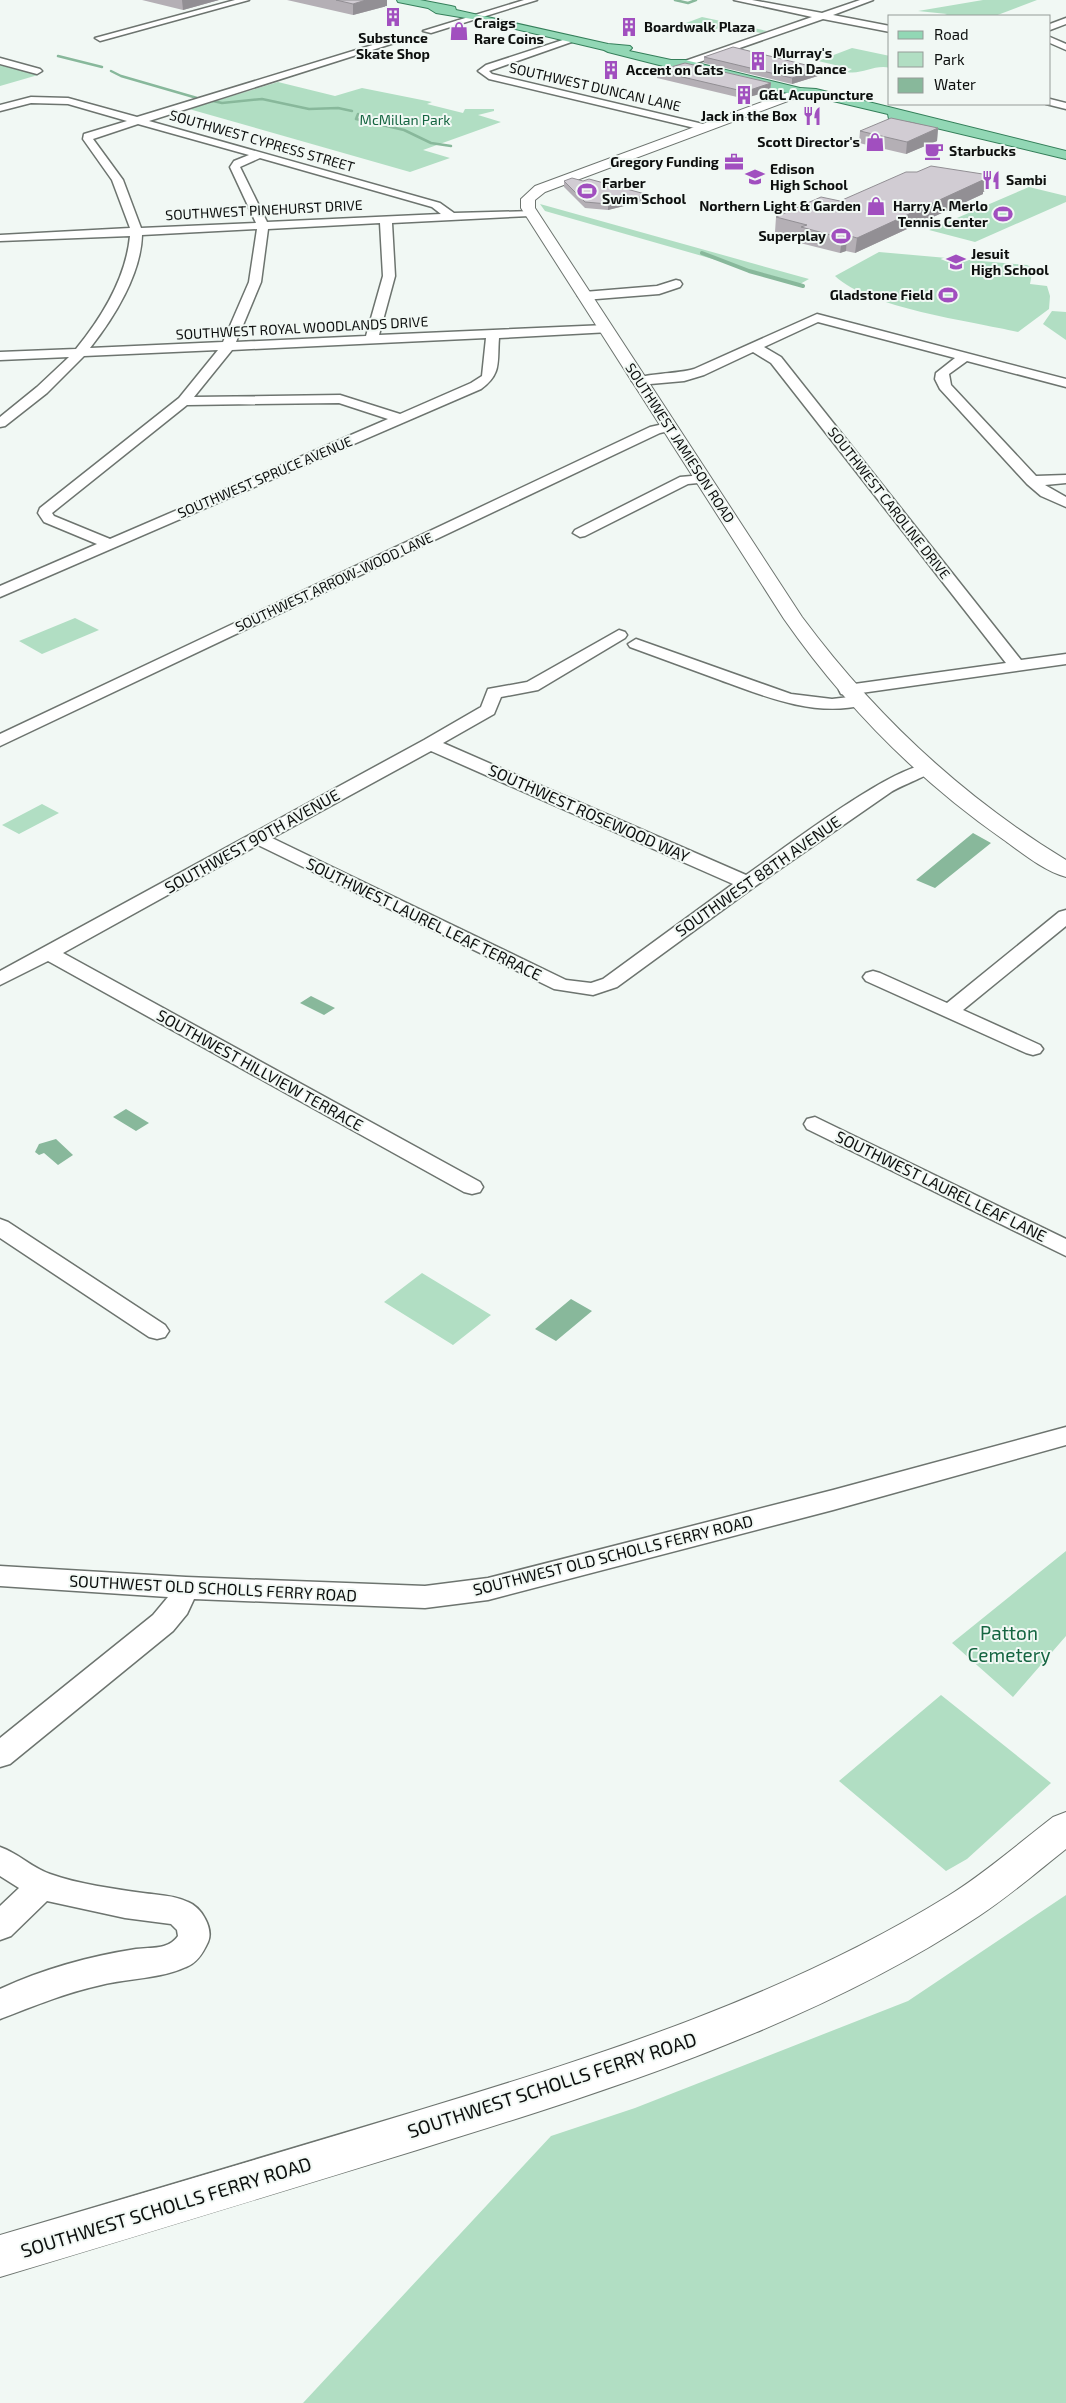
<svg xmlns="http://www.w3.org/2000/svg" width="1066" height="2403" viewBox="0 0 1066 2403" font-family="'Exo 2',sans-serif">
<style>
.green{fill:#b1dec3}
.water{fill:#88b89b}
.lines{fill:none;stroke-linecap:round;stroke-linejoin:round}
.stream-far1{stroke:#88b89b;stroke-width:2.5}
.stream{stroke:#88b89b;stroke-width:4}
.minor-casing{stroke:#6d746f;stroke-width:3}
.tertiary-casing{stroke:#6d746f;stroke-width:2}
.secondary-casing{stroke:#6d746f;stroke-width:2}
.primary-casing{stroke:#357f5a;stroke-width:2}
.minor{fill:#fff;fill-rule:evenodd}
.tertiary{fill:#fff;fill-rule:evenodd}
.secondary{fill:#fff;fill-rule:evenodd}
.primary{fill:#92d7b5;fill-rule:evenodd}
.wall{fill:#b4afb5}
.shaded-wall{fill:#928f94}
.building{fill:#d1ccd3;stroke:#928f94}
.labels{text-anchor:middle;stroke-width:4;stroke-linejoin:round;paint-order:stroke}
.far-poi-label{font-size:14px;font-weight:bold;fill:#0d0f0e;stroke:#f1f8f4;text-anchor:start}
.far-street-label{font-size:14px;fill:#0d0f0e;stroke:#f1f8f4}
.far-park-label{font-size:14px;fill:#156541;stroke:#f1f8f4}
.street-label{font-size:16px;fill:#0d0f0e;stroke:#f1f8f4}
.near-park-label{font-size:19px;fill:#156541;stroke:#f1f8f4}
.near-street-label{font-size:19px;fill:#0d0f0e;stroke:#f1f8f4}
</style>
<rect width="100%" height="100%" fill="#f1f8f4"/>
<path class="green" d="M983,0H1037L995,16H942L947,14L918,11Z
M702,17L767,31L761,33L726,26L716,29L686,23Z
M852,48L890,56V68C875,64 862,75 847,72L852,69L818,61Z
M0,65L38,75L0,86Z
M278,82L335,96L362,88L432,102L427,104L463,113L465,109H494V111L478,115L501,122L423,150L450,158L410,172L189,109Z
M1029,187L1066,196V202L975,242L929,230Z
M540,204L809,279L800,284L545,211Z
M879,252L1027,265L1033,268L1030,284L1047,286L1050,296L1049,309L1018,332C970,321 869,308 835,276Z
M1052,311L1066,312V340L1043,324Z
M75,618L99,630L42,654L19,641Z
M42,804L59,813L19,834L2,825Z
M422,1273L491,1315L453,1345L384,1302Z
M1066,1551V1636L1013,1697L952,1643Z
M941,1695L1051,1783L967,1859L946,1871L839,1781Z
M1066,1895V2403H303L551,2136L635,2108L908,2001Z"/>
<path class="water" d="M973,833L991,843L935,888L916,880Z
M311,996L335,1008L324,1015L300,1003Z
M126,1109L149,1123L136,1131L113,1117Z
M56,1139L73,1155L58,1165L44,1153L39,1155L35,1152L39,1144Z
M571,1299L592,1311L556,1341L535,1329Z"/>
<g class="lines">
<path class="stream-far1" d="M675,0L688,3L696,0
M58,56L102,67
M111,71L121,76L197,98
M213,101L222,103L262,99L309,109L338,108L352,111
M358,114L356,119L404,130L431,143L451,146"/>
<path class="stream" d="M702,253L749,271L803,286"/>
<g class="minor-casing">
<path id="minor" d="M235,0H249L100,41L95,38Z
M524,0H537L431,33L423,31Z
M734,0H752L822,13L860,0H873L833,15L890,26V32L823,19L688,66H682V62L812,17Z
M1066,18V24L1050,30V24Z
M402,36L410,38L149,121L440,203L454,213L534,211L536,213L530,216L392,223L395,276L379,335L606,325L610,326L612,329L610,332L499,338C497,362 502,374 481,389L0,597V586L97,544L44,522L38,513L40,508L179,398L218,350L84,356L47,393L5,426L0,427V417L37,387L69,357L0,360V352L76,349C102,317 126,278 130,236L0,241V235L130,228L112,180L83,139L84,134L127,121L68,104L31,103L0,111V105L31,97L68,98L137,117ZM138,124L249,155L234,161L230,167L256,223L141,228L123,180L93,139ZM260,158L432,207L441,214L267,222L240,167ZM380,223L383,276L366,336L236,342L261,282L268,229ZM257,229L249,282L223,342L90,348C114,318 141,274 142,235ZM486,338L482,376L471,383L400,414L340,395L194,397L232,350ZM339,403L388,419L110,539L54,516L52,513L187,405Z
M572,37L580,39L489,71L492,74L703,124L708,127L703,130L489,79L478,71L486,65Z
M1050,37L1066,44V50L1050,43Z
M0,58L40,69L42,71L37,74L0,64Z
M1050,99L1066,103V109L1046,104H1050Z
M676,280L680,281L682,284L680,287L659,294L584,300L578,296L584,292L657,286Z
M817,314L1066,379V387L967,361L949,374L951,385L1036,476L1066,475V483L1045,485L1066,497V507L1041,496L1027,484L940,389L935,379L936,373L955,358L818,322L764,347L781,357L1021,660L1066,654V664L847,695L841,694L839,690L841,686L847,685L1006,663L771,363L753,352L704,375L684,381L639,385L632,381C639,373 681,374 694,369Z
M668,423L675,427L673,430L660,433L0,746V734L650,427Z
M703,475L708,476L710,479L708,482L688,484L585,536L580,537L573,533L575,530L680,477Z
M619,630L625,632L627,635L625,638L538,690L501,697L494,714L443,743L746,875C777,854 902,757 933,765L936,769C932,774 900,786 891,792L754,887L617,987L593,995L554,989L258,845L63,953L480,1182L483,1187L480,1192L472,1194L464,1192L48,961L0,985V971L424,740L481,707L488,689L527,682ZM431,751L733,884L603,979L591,983L566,980L272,838Z
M636,639L791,694L832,699L858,696L864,697L866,701L864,705C814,717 766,697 720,680C690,669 660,658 630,647L628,644Z
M1066,910V926L963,1010L1040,1045L1043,1049L1040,1053L1033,1055L1026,1053L866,981L863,977L866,973L873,971L880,973L947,1003L1059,912Z
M815,1117L1066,1239V1256L807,1129L804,1124L807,1119Z
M0,1219L8,1222L165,1325L169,1331L165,1337L157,1339L149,1337L0,1238Z
M1066,1427V1445L833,1510L488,1600L425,1608L194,1599L187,1614L173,1631L10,1764L0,1767V1738L153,1615L168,1597L0,1586V1566L186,1577L425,1586L488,1578L833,1490Z
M0,1847C18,1853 32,1868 50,1874C78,1884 114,1889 143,1893C157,1895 174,1895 188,1902C201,1907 214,1928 208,1942C203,1953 197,1963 186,1967C160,1979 129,1978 101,1985C65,1993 34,2006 0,2019V1989C43,1969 90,1956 136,1949C152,1947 168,1950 178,1936L177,1930L171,1924L125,1918L47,1901L11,1936L0,1940V1906L19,1888L0,1876Z"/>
</g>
<g class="tertiary-casing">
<path id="tertiary" d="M800,88L804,89L806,92L804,95L545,192L535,200V208L802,617C875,715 961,796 1066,860V877C1044,871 1022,853 1004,840C918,780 844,705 784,619L521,208V199L535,186Z"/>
</g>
<g class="secondary-casing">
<path id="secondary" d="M1066,1812V1849C1037,1872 1009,1896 979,1916C814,2026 604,2092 417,2150C278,2193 139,2236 0,2277V2235C141,2194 282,2152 423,2109C604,2054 786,1996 948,1896C985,1873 1018,1844 1053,1817Z"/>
</g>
<g class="primary-casing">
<path id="primary" d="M397,0H420L451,6L455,7L456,10L608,44L630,46L632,48L629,51L671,60H685L800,88L816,89L1066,151V159L911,122L889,119L888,114L816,97L800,96L685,68H671L608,52L604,50L478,20L436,13L428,8L398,2Z"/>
</g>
<use href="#minor" class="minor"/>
<use href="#tertiary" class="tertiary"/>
<use href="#secondary" class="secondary"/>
<use href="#primary" class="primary"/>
</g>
<path class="wall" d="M142,0H219L183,10Z
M287,0H387V6L353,15Z
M704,57L821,75L792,84L704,63Z
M657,71L771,83L770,91L749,97H737L657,78Z
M938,128L937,141L906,154L859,143L860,131Z
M989,175L988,189L983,192V194L855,253L846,251L840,253L800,243V239L775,232L776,217L840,201Z
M564,181H583L649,195L648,200L608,210L585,208L564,187Z"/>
<path class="shaded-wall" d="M182,0H219L183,10Z
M366,0H387V6L353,15V4Z
M822,69L821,75L792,84V78Z
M771,83L770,91L749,97L750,90Z
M938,128L937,141L906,154L907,142Z
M989,175L988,189L983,192V194L855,253L857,238Z
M649,195L648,200L608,210V204Z
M847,235L846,251L840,253L842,238Z"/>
<path class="building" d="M336,0H366L353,4Z
M733,47L822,69L792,78L704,57Z
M685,63L771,83L750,90H738L657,71Z
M891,118L938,128L907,142L860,131Z
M931,166L989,175L982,178L985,179L857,238L847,235L842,238L801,227L807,225L776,217L821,197L840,201L906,172H917Z
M572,178L583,181L589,179L649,195L608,204L585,202L564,181Z"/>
<defs>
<g id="building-bare" transform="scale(1.5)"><path d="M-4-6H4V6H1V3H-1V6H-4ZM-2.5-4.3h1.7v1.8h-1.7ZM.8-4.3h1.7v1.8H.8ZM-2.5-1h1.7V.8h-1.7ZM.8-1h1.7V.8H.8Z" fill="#a14fbf" stroke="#f1f8f4" stroke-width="2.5" paint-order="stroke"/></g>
<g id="shop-bare" transform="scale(1.5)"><path d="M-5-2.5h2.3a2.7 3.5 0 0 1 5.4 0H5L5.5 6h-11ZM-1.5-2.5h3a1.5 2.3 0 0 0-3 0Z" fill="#a14fbf" stroke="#f1f8f4" stroke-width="2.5" paint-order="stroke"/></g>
<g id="restaurant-bare" transform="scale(1.5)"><path d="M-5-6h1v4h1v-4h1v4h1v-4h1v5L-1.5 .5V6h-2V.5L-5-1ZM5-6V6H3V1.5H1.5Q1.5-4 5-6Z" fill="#a14fbf" stroke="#f1f8f4" stroke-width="2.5" paint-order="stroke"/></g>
<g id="cafe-bare" transform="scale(1.5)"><path d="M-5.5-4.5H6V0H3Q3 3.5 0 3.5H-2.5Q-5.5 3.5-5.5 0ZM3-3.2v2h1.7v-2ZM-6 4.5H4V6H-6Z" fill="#a14fbf" stroke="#f1f8f4" stroke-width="2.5" paint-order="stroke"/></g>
<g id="office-bare" transform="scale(1.5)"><path d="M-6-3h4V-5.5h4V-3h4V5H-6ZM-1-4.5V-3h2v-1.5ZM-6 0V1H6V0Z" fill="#a14fbf" stroke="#f1f8f4" stroke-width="2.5" paint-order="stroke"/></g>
<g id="school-bare" transform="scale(1.5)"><path d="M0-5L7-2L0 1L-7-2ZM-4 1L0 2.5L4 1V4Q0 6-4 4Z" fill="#a14fbf" stroke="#f1f8f4" stroke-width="2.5" paint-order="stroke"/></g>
<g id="stadium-bare" transform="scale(1.5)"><path d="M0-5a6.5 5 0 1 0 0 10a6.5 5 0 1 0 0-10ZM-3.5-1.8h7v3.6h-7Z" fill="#a14fbf" stroke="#f1f8f4" stroke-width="2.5" paint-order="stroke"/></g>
</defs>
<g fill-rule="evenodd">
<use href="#building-bare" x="393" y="17"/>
<use href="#building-bare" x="629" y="27"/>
<use href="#shop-bare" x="459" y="31"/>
<use href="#building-bare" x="758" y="61"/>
<use href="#building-bare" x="611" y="70"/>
<use href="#building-bare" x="744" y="95"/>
<use href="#restaurant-bare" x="812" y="116"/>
<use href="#shop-bare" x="875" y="142"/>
<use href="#cafe-bare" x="934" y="151"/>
<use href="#office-bare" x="734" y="162"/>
<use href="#school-bare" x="755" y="177"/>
<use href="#restaurant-bare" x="991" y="180"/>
<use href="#stadium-bare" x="587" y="191"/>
<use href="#shop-bare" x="876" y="206"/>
<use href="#stadium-bare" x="1003" y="214"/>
<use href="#stadium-bare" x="841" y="236"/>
<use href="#school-bare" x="956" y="262"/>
<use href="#stadium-bare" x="948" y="295"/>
</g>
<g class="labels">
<g class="far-poi-label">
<text x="474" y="28">Craigs<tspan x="474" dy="16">Rare Coins</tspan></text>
<text x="644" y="32">Boardwalk Plaza</text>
<text x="393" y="43" text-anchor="middle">Substunce<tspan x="393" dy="16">Skate Shop</tspan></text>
<text x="773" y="58">Murray's<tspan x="773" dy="16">Irish Dance</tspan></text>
<text x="626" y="75">Accent on Cats</text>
<text x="759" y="100">G&amp;L Acupuncture</text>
<text x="797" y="121" text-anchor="end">Jack in the Box</text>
<text x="860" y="147" text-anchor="end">Scott Director's</text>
<text x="949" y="156">Starbucks</text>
<text x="719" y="167" text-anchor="end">Gregory Funding</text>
<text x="770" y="174">Edison<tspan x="770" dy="16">High School</tspan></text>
<text x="1006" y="185">Sambi</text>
<text x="602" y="188">Farber<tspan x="602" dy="16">Swim School</tspan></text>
<text x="861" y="211" text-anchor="end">Northern Light &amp; Garden</text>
<text x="988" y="211" text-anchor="end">Harry A. Merlo<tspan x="988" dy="16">Tennis Center</tspan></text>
<text x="826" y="241" text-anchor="end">Superplay</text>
<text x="971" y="259">Jesuit<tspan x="971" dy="16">High School</tspan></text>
<text x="933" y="300" text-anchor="end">Gladstone Field</text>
</g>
<g class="far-street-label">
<text transform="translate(595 87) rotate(13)" y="5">SOUTHWEST DUNCAN LANE</text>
<text transform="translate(262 141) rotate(16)" y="5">SOUTHWEST CYPRESS STREET</text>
<text transform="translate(264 210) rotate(-3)" y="5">SOUTHWEST PINEHURST DRIVE</text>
<text transform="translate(302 328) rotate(-3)" y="5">SOUTHWEST ROYAL WOODLANDS DRIVE</text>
<text transform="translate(680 443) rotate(57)" y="5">SOUTHWEST JAMIESON ROAD</text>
<text transform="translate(265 477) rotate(-23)" y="5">SOUTHWEST SPRUCE AVENUE</text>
<text transform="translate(889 503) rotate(52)" y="5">SOUTHWEST CAROLINE DRIVE</text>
<text transform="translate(334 582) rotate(-25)" y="5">SOUTHWEST ARROW-WOOD LANE</text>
</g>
<g class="far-park-label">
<text x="405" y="125">McMillan Park</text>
</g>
<g class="street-label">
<text transform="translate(589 813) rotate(24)" y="6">SOUTHWEST ROSEWOOD WAY</text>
<text transform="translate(252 841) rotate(-29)" y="6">SOUTHWEST 90TH AVENUE</text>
<text transform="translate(758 876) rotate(-35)" y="6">SOUTHWEST 88TH AVENUE</text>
<text transform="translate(424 919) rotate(26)" y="6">SOUTHWEST LAUREL LEAF TERRACE</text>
<text transform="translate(260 1070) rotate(29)" y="6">SOUTHWEST HILLVIEW TERRACE</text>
<text transform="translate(941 1186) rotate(26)" y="6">SOUTHWEST LAUREL LEAF LANE</text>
<text transform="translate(613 1555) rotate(-14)" y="6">SOUTHWEST OLD SCHOLLS FERRY ROAD</text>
<text transform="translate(213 1588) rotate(3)" y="6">SOUTHWEST OLD SCHOLLS FERRY ROAD</text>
</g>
<g class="near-park-label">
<text x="1009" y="1640">Patton<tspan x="1009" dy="22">Cemetery</tspan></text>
</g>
<g class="near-street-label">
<text transform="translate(552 2085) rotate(-18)" y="7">SOUTHWEST SCHOLLS FERRY ROAD</text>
<text transform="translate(166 2207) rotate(-17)" y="7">SOUTHWEST SCHOLLS FERRY ROAD</text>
</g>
</g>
<rect x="888" y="15" width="162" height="90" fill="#f1f8f4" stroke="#969b98"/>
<rect x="898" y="31" width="25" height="8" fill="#92d7b5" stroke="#969b98"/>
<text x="934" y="40" font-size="15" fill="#0d0f0e">Road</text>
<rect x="898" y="52" width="25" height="15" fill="#b1dec3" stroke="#969b98"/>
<text x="934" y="65" font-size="15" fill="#0d0f0e">Park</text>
<rect x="898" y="78" width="25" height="15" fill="#88b89b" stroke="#969b98"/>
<text x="934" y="90" font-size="15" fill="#0d0f0e">Water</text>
</svg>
